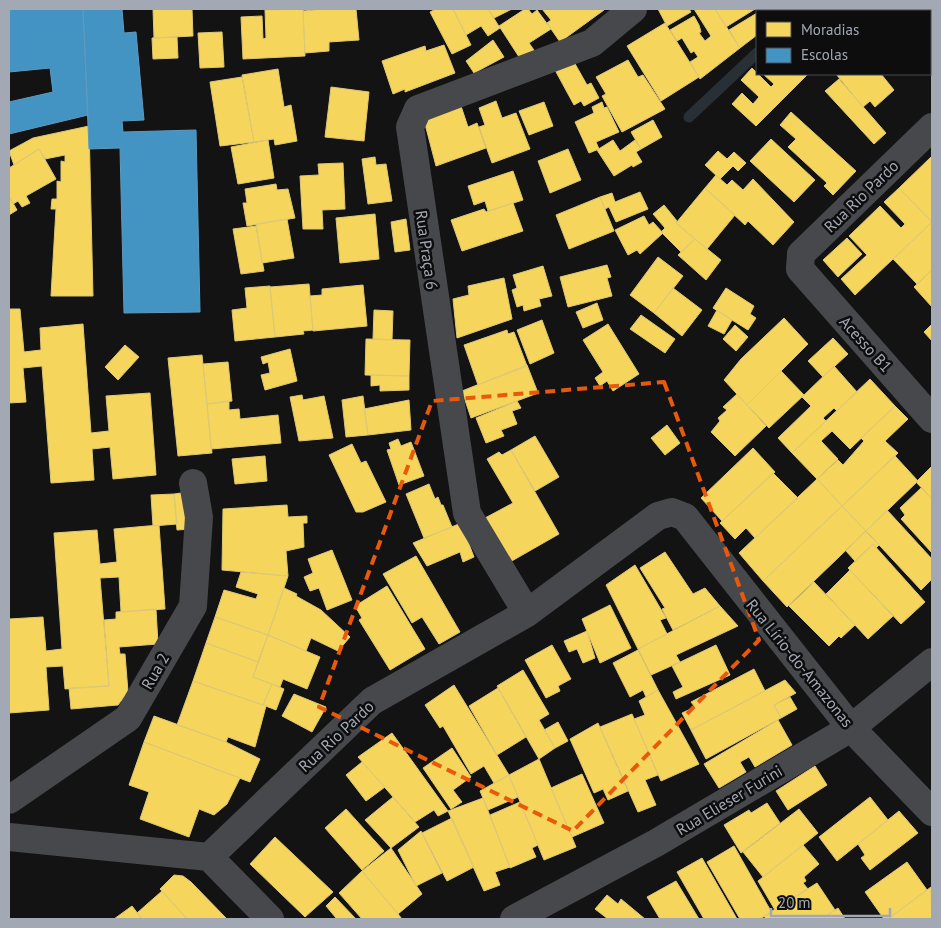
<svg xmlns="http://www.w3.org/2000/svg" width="941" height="928" viewBox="0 0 941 928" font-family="'PT Sans',sans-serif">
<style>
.homes{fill:#f6d55c;stroke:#ddc876}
.schools{fill:#4393c3;stroke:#609abe}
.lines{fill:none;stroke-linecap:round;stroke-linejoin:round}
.stream{stroke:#283036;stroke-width:11}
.minor{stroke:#47484c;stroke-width:28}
.marked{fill:none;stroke:#e8590c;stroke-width:4;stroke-dasharray:10 6;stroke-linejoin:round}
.labels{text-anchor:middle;stroke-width:5;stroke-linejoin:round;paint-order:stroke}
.street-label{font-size:16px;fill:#a3a9b4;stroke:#0d0d0e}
</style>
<rect width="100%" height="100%" fill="#131313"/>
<path class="homes" d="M153,9H192L193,36L154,38Z
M303,9L305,56L243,59L241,17L262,16L263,39L266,38L265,10Z
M326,9H356L359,40L329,42V51L305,53L303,11Z
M436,9H453L471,45L452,54L430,12Z
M453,9H488L500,28L488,36L481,26L466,35Z
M488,9H512L494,18Z
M525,9H528L532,14L537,10L551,29L529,43L536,53L521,60L499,26Z
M542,9H603L604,10L560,42L547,23L551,20Z
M658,9H689L691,12L667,26Z
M694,9H715L740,48L700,79L690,62L698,57L694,51L691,53L682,38L677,41L670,30L694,16L699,25L701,32L699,33L705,41L711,36Z
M715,9H755L726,27Z
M764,9H791L788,11H760Z
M848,9H890L887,11H850Z
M757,13V35L740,48L729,30Z
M665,23L699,77L661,101L627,46Z
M930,30L932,33V71L930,73Z
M222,32L224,67L200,68L198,33Z
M177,37L178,58L153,59L152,38Z
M493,40L504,57L474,73L466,61Z
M444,45L455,73L405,92V89L393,94L382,61L425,46L426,51Z
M628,60L638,77L643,75L665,109L622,132L602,96L606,94L596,77Z
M574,62L587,85L591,83L599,98L584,106L581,101L574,105L555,70Z
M752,68L771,87L774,84L763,74L807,75L756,126L732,104L742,93L753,104L759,97L741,80Z
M278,69L284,107L291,105L297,141L275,145L274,139L254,142L242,75Z
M836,74H881L894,90L875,107L870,101L863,107Z
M242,77L254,142L220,146L210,82Z
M839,79L886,133L874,144L825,91Z
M331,87L369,92L364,141L325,137Z
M496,101L502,118L516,113L530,149L492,163L479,127L485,125L479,108Z
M544,102L553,126L529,135L519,111Z
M602,102L604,108L607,107L619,132L596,142L599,149L589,153L575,122L594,113L592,107Z
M461,106L468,127L477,123L486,148L436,166L425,124L428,118Z
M791,112L856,171L833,195L824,186L827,183L788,147L796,139L780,125Z
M653,120L662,137L641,149L631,132Z
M89,126L93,296H51L56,209H51L52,199H57V181L61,182V161L65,162V155L45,159L39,149L14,165L9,151L33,138Z
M771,139L815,180L794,202L750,161Z
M268,140L274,178L238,184L231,147Z
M613,140L620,151L635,140L641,149L636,152L642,162L633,167L632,165L614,176L597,150Z
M39,149L56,179L26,196L30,203L22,207L18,201L13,204L9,196V168Z
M568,149L581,180L550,193L538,161Z
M718,151L727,159L734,152L746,163L738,171L733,166L720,179L705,165Z
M932,156V222L899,188Z
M375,157L376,165L386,164L392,201L368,204L362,159Z
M343,163L345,209L322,210L323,229H303L300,176L319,175L318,164Z
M513,171L523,200L488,211L485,201L474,205L468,186Z
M716,175L727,185L732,180L743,190L753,179L794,222L773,245L748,221L745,225L705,188Z
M276,184L277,190L288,189L295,218L247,226L243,203H247L245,189Z
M705,188L735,215L707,249L676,223Z
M899,188L932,222L855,295L841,279L867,255L849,236L880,206L901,228L905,224L884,202Z
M640,192L648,209L616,222L609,207L605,209L600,197L612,193L615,202Z
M9,196L17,210L9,215Z
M600,197L614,231L569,249L556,215Z
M513,203L523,231L462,251L451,220L484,209L486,212Z
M664,205L677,221L676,223L695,239L681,252L661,232L665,228L653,214Z
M375,214L379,259L340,263L336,218Z
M644,216L649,225L653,222L663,233L640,254L637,250L628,255L615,230Z
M287,219L294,258L262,263L256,224Z
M406,219L410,250L395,252L391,222Z
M932,222V270L917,284L893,259Z
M256,226L264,271L241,274L233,229Z
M847,238L862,254L838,277L823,260Z
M695,239L721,260L706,280L678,255Z
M658,257L683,276L654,313L630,295Z
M607,265L611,277L607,278L612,296L568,307L560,277Z
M543,266L552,296L539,299L541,306L524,311L523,305L517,307L512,290L517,288L513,275Z
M932,270V307L914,287Z
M504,278L512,319L457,338L453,299L469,295L468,286Z
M309,284L313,330L303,331L304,334L275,337L270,287Z
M363,285L367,326L313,331L310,296L322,295V289Z
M270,286L275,337L235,341L232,310L247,308L245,288Z
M673,288L702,310L682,336L654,313Z
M726,288L754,306L750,314L756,318L748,330L713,308Z
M597,303L603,320L583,328L576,312Z
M9,309H20L24,352L41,350L40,328L83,324L91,433L109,431L106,396L150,393L156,475L113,479L110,447L92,449L94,480L51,483L42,366L23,368L26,402L9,403Z
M374,310L393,311L392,340L373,339Z
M717,310L732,320L724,334L708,326Z
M641,315L675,339L665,353L630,329Z
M784,318L808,344L747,405L724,380L741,359Z
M542,320L554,353L530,364L517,330Z
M608,324L639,374L613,391L607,381L600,386L595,378L603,372L583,340Z
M932,324V341L924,332Z
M735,325L748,337L736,351L723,339Z
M507,330L508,334L514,332L527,366L478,385L464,345Z
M833,338L848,354L823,377L808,361Z
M366,339L410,340L409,376L365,375Z
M125,345L139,357L118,380L105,367Z
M290,349L297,381L265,390L261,375L270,373L268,362L263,364L261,357Z
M202,355L212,453L178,456L168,358Z
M228,362L232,401L207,404L203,364Z
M527,365L538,393L471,418L462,391Z
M834,366L857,392L837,411L834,408L823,418L826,421L792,453L778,438L811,406L802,397Z
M781,371L804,395L769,428L747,405Z
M371,375L409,376V390L380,391V385L371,386Z
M870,379L895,406L850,449L832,431L821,441L838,459L817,479L792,453Z
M737,394L766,426L735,456L711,432L720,421L718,418L727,410L723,407Z
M302,395L303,400L324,396L333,438L299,441L290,397Z
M363,396L368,435L346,437L342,400Z
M409,400L411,430L368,435L364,409Z
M229,401V410L239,409L240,419L278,415L281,443L211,449L207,404Z
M517,401L521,408L512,411L517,424L501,430L504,436L486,443L476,418Z
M895,406L908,419L885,441L898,453L842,506L817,479L838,460L843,465L864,441L861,438Z
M667,425L680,443L665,455L651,438Z
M535,436L559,477L535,491L511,450Z
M398,439L401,446L411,442L424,476L399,485L387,450L391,449L389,443Z
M352,444L361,463L366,461L386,502L363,512H356L329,455Z
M753,448L775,472L722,521L701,498Z
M511,450L559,534L510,562L485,518L513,503L487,459L499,452L502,455Z
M265,456L267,481L235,484L232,459Z
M895,456L918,481L866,531L842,506Z
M932,466V499L916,482Z
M773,473L798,498L755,538L746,528L735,539L720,523Z
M817,479L842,506L763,581L739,553Z
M429,484L435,499L438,497L441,505H443L452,527L424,538L406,494Z
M921,488L932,499V553L901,519L905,515L900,508Z
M188,492L191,529L177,530L174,494Z
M174,494L177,524L153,526L151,495Z
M287,505L288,517L307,516V523H303L304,547L286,551L288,576L222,570L223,509Z
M842,506L866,531L787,607L763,581Z
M887,510L932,559V579L921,590L866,531Z
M461,523L474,557L463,562L460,552L427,566L413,543Z
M159,525L165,609L121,612L119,577L100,578L109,686L65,689L63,666L46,667L49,710L9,713V619L43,617L46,651L62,649L54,533L97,530L100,564L117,562L114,529Z
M865,531L879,545L876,548L873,544L855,561L846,551Z
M873,544L925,602L901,624L848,568Z
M332,550L352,600L327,610L319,588L310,591L304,577L313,573L308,559Z
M665,552L693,594L705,588L720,606L673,630L662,609L665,608L640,568Z
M416,556L460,632L439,644L422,617L412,623L383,574Z
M635,565L666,618L660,620L667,634L638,649L606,585Z
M850,570L893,616L868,639L826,594Z
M241,572L288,576L268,635L215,617L224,590L256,599L258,594L236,587Z
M814,582L855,625L841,638L839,636L829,646L789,606Z
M387,586L425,649L390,670L359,620L362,618L355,606Z
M284,588L297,594L296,596L321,610L350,637L338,651L311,638L306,651L268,635Z
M610,605L631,648L600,663L582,619Z
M720,606L738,626L676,655L680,662L651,675L638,649Z
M156,609L158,644L119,647L120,654H125L128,692L118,705L71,709L69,688L109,686L104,620L116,619V612Z
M215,617L268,635L258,662L206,643Z
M587,631L595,658L583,663L577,649L569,652L564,641Z
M268,635L320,657L307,689L283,679L280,687L253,677Z
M206,643L258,662L253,677L272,684L263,705L193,681Z
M552,645L571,679L558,686L560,691L546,698L525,660Z
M716,645L730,675L676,699L673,692L683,687L672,666Z
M638,650L658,690L646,697L643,690L630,697L613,663Z
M754,669L765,691L691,730L682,713L695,707L691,702Z
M523,670L549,714L539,720L555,748L539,759L497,686Z
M785,680L796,693L774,705L781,718L706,759L691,730Z
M193,681L266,706L255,747L228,737L226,742L177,725Z
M272,684L284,689L276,710L263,705Z
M454,685L509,775L494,783L484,766L471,774L443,726L440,728L425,705Z
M498,688L526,737L497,755L469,706Z
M658,690L699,764L661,781L634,719L645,715L639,701Z
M294,694L326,707L312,732L282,716Z
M790,697L797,709L781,718L774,705Z
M632,714L658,775L645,780L656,805L638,812L600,727Z
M154,716L226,742L260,759L250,782L144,742Z
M778,720L792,745L755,767L749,757L740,762L746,772L719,788L704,764Z
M558,722L568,741L555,748L544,730Z
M598,723L628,791L608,800L603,789L594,793L570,739Z
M392,733L448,811L438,816L434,810L415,822L358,757Z
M144,742L240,778L227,804L214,815L199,809L189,837L140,819L149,792L129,785Z
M452,748L471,777L453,790L462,802L451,809L423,768Z
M539,759L576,847L544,860L509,775Z
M362,762L385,787L366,801L346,775Z
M815,766L827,785L788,810L776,791Z
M582,774L604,823L572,837L551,788Z
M509,775L518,797L488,810L480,791Z
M393,797L419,827L391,848L365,820Z
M870,797L888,820L837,861L819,837Z
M483,798L510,867L495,872L500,885L484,891L448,811Z
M520,802L538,845L532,848L536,857L510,868L490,815Z
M767,803L780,823L741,853L724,825L749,810L751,813Z
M346,809L384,851L362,870L325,828Z
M799,809L818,833L763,877L743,852Z
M899,811L918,833L870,870L861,858L865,855L858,844Z
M452,818L474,867L447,881L422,833Z
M421,831L442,873L416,886L398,850Z
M275,837L333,892L305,917L250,864Z
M803,845L819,864L804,877L806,881L803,883L808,889L775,910L758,881Z
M734,846L772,913L759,919H740L707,862Z
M391,848L422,894L398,914L362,871Z
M702,858L737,919H704L677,872Z
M907,862L927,890L888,919H884L865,892Z
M362,871L398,914L402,919H362L339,893Z
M174,875L183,876L191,882L227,919H187L160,889Z
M676,881L699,919H660L647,897Z
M817,883L835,910L822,919H766L764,916Z
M931,887L932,919H888L927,890Z
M162,891L163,892L187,919H142L137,913Z
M607,895L618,904L621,899L645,919H608L595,909Z
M335,897L356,919H334L336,918L326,906Z
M132,906L142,919H114Z
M838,908L845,919H822L835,910Z"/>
<path class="schools" d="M9,9H83L88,115L9,134V102L53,92L50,68L9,72Z
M83,9H122L124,33L136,32L144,120L122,121L123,132L196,130L200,312L124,313L120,148L89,149Z"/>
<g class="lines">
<path class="stream" d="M802,11L805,9
M689,117L757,53"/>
<path class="minor" d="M930,13L932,16
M932,127L801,254L800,269L932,419
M527,613L467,513L410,127L418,109L592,43L633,9
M9,800L128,718L193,606L199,517L193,483
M9,837L209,857L372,701L527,613L658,516L672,512L685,517L851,728L932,812
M209,857L270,919
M514,919L656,843L851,728L932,662"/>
</g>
<path class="marked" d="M664,382L759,640L573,831L319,707L432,401Z"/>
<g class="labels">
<g class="street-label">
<text transform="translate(861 196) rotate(-44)" y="6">Rua Rio Pardo</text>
<text transform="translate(427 250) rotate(82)" y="6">Rua Praça 6</text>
<text transform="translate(866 344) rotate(48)" y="6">Acesso B1</text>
<text transform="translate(800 663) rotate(51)" y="6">Rua Lírio-do-Amazonas</text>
<text transform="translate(155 671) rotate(-60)" y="6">Rua 2</text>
<text transform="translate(336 736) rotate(-43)" y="6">Rua Rio Pardo</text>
<text transform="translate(729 800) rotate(-31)" y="6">Rua Elieser Furini</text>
</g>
</g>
<rect width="941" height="928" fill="none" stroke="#a3a9b4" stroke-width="20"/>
<rect x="756" y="10" width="175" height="65" fill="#0d0d0e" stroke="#494b50"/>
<rect x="766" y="22" width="25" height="15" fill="#f6d55c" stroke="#494b50"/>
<text x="801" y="35" font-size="15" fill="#a3a9b4">Moradias</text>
<rect x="766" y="48" width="25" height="15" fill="#4393c3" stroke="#494b50"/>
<text x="801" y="60" font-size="15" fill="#a3a9b4">Escolas</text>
<path d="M771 908v8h119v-8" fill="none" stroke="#a3a9b4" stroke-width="2.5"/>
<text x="778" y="908" font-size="15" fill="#a3a9b4" stroke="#0d0d0e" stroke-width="4" paint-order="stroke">20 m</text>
</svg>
